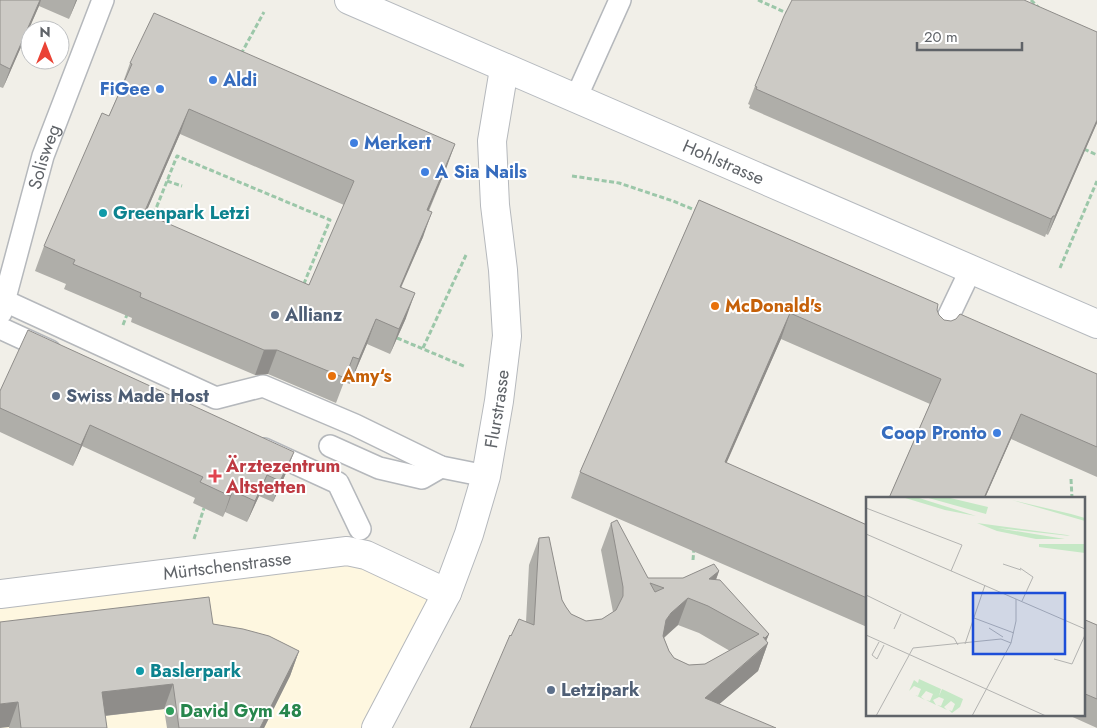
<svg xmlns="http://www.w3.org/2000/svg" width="1097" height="728" viewBox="0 0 1097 728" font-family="Jost,sans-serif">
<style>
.commercial{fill:#fef7e0}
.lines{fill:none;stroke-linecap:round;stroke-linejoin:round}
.lane-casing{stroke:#b5b8bc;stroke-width:24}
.street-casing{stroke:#b5b8bc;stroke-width:30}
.secondary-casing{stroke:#b6babf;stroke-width:30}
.path{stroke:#9cc7a9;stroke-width:3;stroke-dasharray:5 2.5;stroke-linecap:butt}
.lane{stroke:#fff;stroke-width:21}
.street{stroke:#fff;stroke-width:28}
.secondary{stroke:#fff;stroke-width:28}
.wall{fill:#afaea9;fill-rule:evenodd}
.shaded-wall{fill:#8f8d8a}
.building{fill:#cccac5;stroke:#8f8d8a;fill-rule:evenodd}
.shop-dot{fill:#3f7fe0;stroke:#fff;stroke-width:2}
.culture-dot{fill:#0f9aa8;stroke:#fff;stroke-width:2}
.food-dot{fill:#e8710a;stroke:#fff;stroke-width:2}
.service-dot{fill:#5c6f8a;stroke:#fff;stroke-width:2}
.health-dot{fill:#e0444e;stroke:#fff;stroke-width:2}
.leisure-dot{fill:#2e9e5b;stroke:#fff;stroke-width:2}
.labels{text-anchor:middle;stroke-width:4;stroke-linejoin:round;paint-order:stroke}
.shop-label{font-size:18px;font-weight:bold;fill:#366cbe;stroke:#fff;text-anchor:start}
.street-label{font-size:18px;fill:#5f6368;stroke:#fff}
.culture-label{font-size:18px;font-weight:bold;fill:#0d838f;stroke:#fff;text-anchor:start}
.food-label{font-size:18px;font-weight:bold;fill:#c56008;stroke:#fff;text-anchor:start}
.service-label{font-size:18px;font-weight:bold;fill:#4e5e75;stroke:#fff;text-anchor:start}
.health-label{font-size:18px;font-weight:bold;fill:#be3a42;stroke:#fff;text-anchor:start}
.leisure-label{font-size:18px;font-weight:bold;fill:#27864d;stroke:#fff;text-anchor:start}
.inset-road{fill:none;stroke:#b3b3b1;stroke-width:1}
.view{fill:#1d4ed8;fill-opacity:0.15;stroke:#1d4ed8;stroke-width:2.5}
.inset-edge{fill:none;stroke:#5f6368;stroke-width:2.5}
</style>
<rect width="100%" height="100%" fill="#f1efe8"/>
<path class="commercial" d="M357,545L449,584L370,728H0V598Z"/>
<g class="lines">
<g class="lane-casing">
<g id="lane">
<path d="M576,98L620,0"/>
<path d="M5,301L216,398L263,386L355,425L441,467L486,476"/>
<path id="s1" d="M1,313L43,156L103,0"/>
<path d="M0,328L50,351"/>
<path d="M940,334L971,269"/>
<path d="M330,446L379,468L422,478L441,467"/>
<path d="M264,449L338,483L360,529"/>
</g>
</g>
<g class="street-casing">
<g id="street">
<path id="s2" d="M0,594L347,551L366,555L447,593"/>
<path id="s3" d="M376,728L447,593L469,534L486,476L499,401L507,336L503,270L495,205L492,141L504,69"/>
</g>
</g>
<g class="secondary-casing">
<g id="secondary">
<path id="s4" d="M349,0L1097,324"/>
</g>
</g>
<path class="path" d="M758,0L789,14
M1031,0L1039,8
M241,54L264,12
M1084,149L1097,155
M572,176L619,183L673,201L697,211
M167,181L182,186
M151,221L177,156L330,220L303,286
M1060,268L1097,181
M123,325L128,312
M397,338L466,367
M423,348L466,255
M1071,479L1072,498
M194,539L204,508
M693,560L694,548"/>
<use href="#lane" class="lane"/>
<use href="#street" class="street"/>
<use href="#secondary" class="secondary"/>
</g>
<path class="wall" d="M0,0H77L69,19L39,6L3,88L0,87Z
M130,63L446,169L429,211L423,237L401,288L406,318L390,354L367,344L350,384L344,382L336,403L268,374L255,375L131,322L132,318L64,289L66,284L35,271L44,246L109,116L121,88ZM180,134L344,205L309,285L145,214Z
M755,86L1097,123L1048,235L1046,234L1045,237L749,108L750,105L748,104Z
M699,200L937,310L939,315L944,320L1097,374V477L1011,439L985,498H889L930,404L781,339L726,463L867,525V627L571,498L580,472Z
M0,391L286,473L273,502L259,496L247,522L225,512L223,517L193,503L195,498L82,446L73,466L0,432Z
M611,523L648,578H683L719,571L716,580L769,634L766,641L768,643L758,671L719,704L511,636L526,622L529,565L539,538L562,600L566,607L571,614L586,621L602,619L613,612L601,550ZM678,625L699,633L730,651L705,664L689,665L674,658L669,651L664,638Z
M1083,619L1097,625V728L1066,714H1083Z
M0,622L213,624L299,651L290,676L264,728H167L164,709L105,716L107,728H9Z"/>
<path class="shaded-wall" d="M40,0H41L39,6L3,88L10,69Z
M76,0H77L69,19Z
M189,109L180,134L135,238L144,213Z
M1097,120V123L1048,235L1055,216Z
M455,144L446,169L418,235L427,210Z
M432,212L423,237L390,312L400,287Z
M1053,216L1046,234L1045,237L1051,219Z
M415,293L406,318L390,354L399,329Z
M790,313L781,339L716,487L725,462Z
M376,319L367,344L350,384L359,359Z
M264,350H277L268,374L255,375Z
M1021,414L1011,439L985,498H984Z
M90,425L82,446L73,466L81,445Z
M294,452L286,473L273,502L280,481Z
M267,475L259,496L247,522L255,501Z
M233,491L225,512L223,517L230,496Z
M719,571L709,598V579Z
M688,598L678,625L661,640L666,620L671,613Z
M769,634L764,646L768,643L758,671L695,725L705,698L762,649L765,638Z
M299,651L290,676L264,728H260Z
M173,684L164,709L93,717L102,692Z
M18,702L9,727L0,728V704Z"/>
<path class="building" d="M0,0H40L10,69L0,64Z
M792,0H1024L1097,32V120L1055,216H1053L1051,219L756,89L757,87L755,86L784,16Z
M154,13L455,144L427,210L432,212L400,287L415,293L399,329L376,319L359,359L353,357L345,378L277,350H264L140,297L141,293L73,264L75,260L44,246L102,113L109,116L132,64L130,63ZM189,109L354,181L309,285L144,213Z
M699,200L938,304L937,310L939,315L944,320L951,321L956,319L960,314L1097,374V447L1021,414L984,498H889L941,379L790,313L725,462L867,525V598L580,472Z
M28,330L294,452L280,481L267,475L255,501L233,491L230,496L200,482L203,477L90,425L81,445L0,408V391Z
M617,520L648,578H683L714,564L719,571L709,579L720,580L769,634L765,638L763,637L768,643L705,698L776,728H470L510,635L511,636L519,619L534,625L539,538L549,537L562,600L566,607L571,614L586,621L602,619L616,610L623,596V587L611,523ZM650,583L664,588L655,592ZM688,598L708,606L759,634L705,664L689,665L674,658L669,651L663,636L666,620L671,613Z
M209,597L213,624L243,629L269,636L299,651L260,728H179L173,684L102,692L107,728H21L18,702L0,704V622Z
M1083,619L1097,625V699L1083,693Z"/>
<g class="shop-dot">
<circle cx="213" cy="80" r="5"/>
<circle cx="160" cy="89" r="5"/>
<circle cx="354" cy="143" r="5"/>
<circle cx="425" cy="172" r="5"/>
<circle cx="997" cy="433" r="5"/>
</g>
<g class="culture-dot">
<circle cx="103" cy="213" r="5"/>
<circle cx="140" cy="671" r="5"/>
</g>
<g class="food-dot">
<circle cx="715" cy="306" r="5"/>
<circle cx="332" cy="376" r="5"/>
</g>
<g class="service-dot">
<circle cx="275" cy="315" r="5"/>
<circle cx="56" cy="396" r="5"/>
<circle cx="551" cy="690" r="5"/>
</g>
<path class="health-dot" d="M212.5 468.5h5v5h5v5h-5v5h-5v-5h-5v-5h5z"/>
<circle class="leisure-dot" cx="170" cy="711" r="5"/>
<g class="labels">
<g class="shop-label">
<text x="223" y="86">Aldi</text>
<text x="150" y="95" text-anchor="end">FiGee</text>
<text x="364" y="149">Merkert</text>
<text x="435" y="178">A Sia Nails</text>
<text x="987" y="439" text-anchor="end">Coop Pronto</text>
</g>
<g class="street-label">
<text dy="6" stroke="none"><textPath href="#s1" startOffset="162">Solisweg</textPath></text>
<text dy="6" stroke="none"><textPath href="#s4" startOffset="408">Hohlstrasse</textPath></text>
<text dy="6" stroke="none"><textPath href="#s3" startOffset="344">Flurstrasse</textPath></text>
<text dy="6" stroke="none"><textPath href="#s2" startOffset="229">Mürtschenstrasse</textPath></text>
</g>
<g class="culture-label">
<text x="113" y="219">Greenpark Letzi</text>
<text x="150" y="677">Baslerpark</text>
</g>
<g class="food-label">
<text x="725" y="312">McDonald's</text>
<text x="342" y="382">Amy‘s</text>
</g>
<g class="service-label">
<text x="285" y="321">Allianz</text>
<text x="66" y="402">Swiss Made Host</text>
<text x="561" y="696">Letzipark</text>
</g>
<g class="health-label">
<text x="226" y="472">Ärztezentrum<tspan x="226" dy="21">Altstetten</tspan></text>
</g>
<g class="leisure-label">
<text x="180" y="717">David Gym 48</text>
</g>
</g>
<g transform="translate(866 497)">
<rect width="219" height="219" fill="#f1efe8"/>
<path d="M36,0H50L110,19L79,13ZM59,0H80L122,10L120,17ZM146,3L205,17L219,21V24ZM111,26L201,38L204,39L131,31L199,42H170L131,34ZM173,47H219V56L173,50ZM53,182L75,192L73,199L76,192L97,202L94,210L86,216L83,213L86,214L89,207L85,204L78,210L81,213L71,208L75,209L78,202L73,200L67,203L70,208L60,203L64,204L67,197L60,194L55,200L59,203L49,198L52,199L55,192L48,189L43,194L48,183L52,186Z" fill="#c5e8c5"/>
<path class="inset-road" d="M0,11L96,48L85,74M0,37L219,132M137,67L155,73M154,71L167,80L156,104M0,98L88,141L92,148M108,121L148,136M123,131L137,140M28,132L35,117M0,138L180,219M13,145L6,158L11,162L18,148M99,147L119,88M188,162L206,167L219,138M10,219L47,151L135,142L145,146M106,219L145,146L150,124V102"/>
<path class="view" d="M107,96H199V157H107Z"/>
<rect width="219" height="219" class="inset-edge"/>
</g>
<g transform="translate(45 45)"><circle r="24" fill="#ffffff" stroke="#bfc1c3"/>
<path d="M0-4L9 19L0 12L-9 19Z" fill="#ea4335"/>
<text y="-8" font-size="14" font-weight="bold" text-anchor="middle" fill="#5f6368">N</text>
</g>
<path d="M917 42v8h105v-8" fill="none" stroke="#5f6368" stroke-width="2.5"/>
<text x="924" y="42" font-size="15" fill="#5f6368" stroke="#ffffff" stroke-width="4" paint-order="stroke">20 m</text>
</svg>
